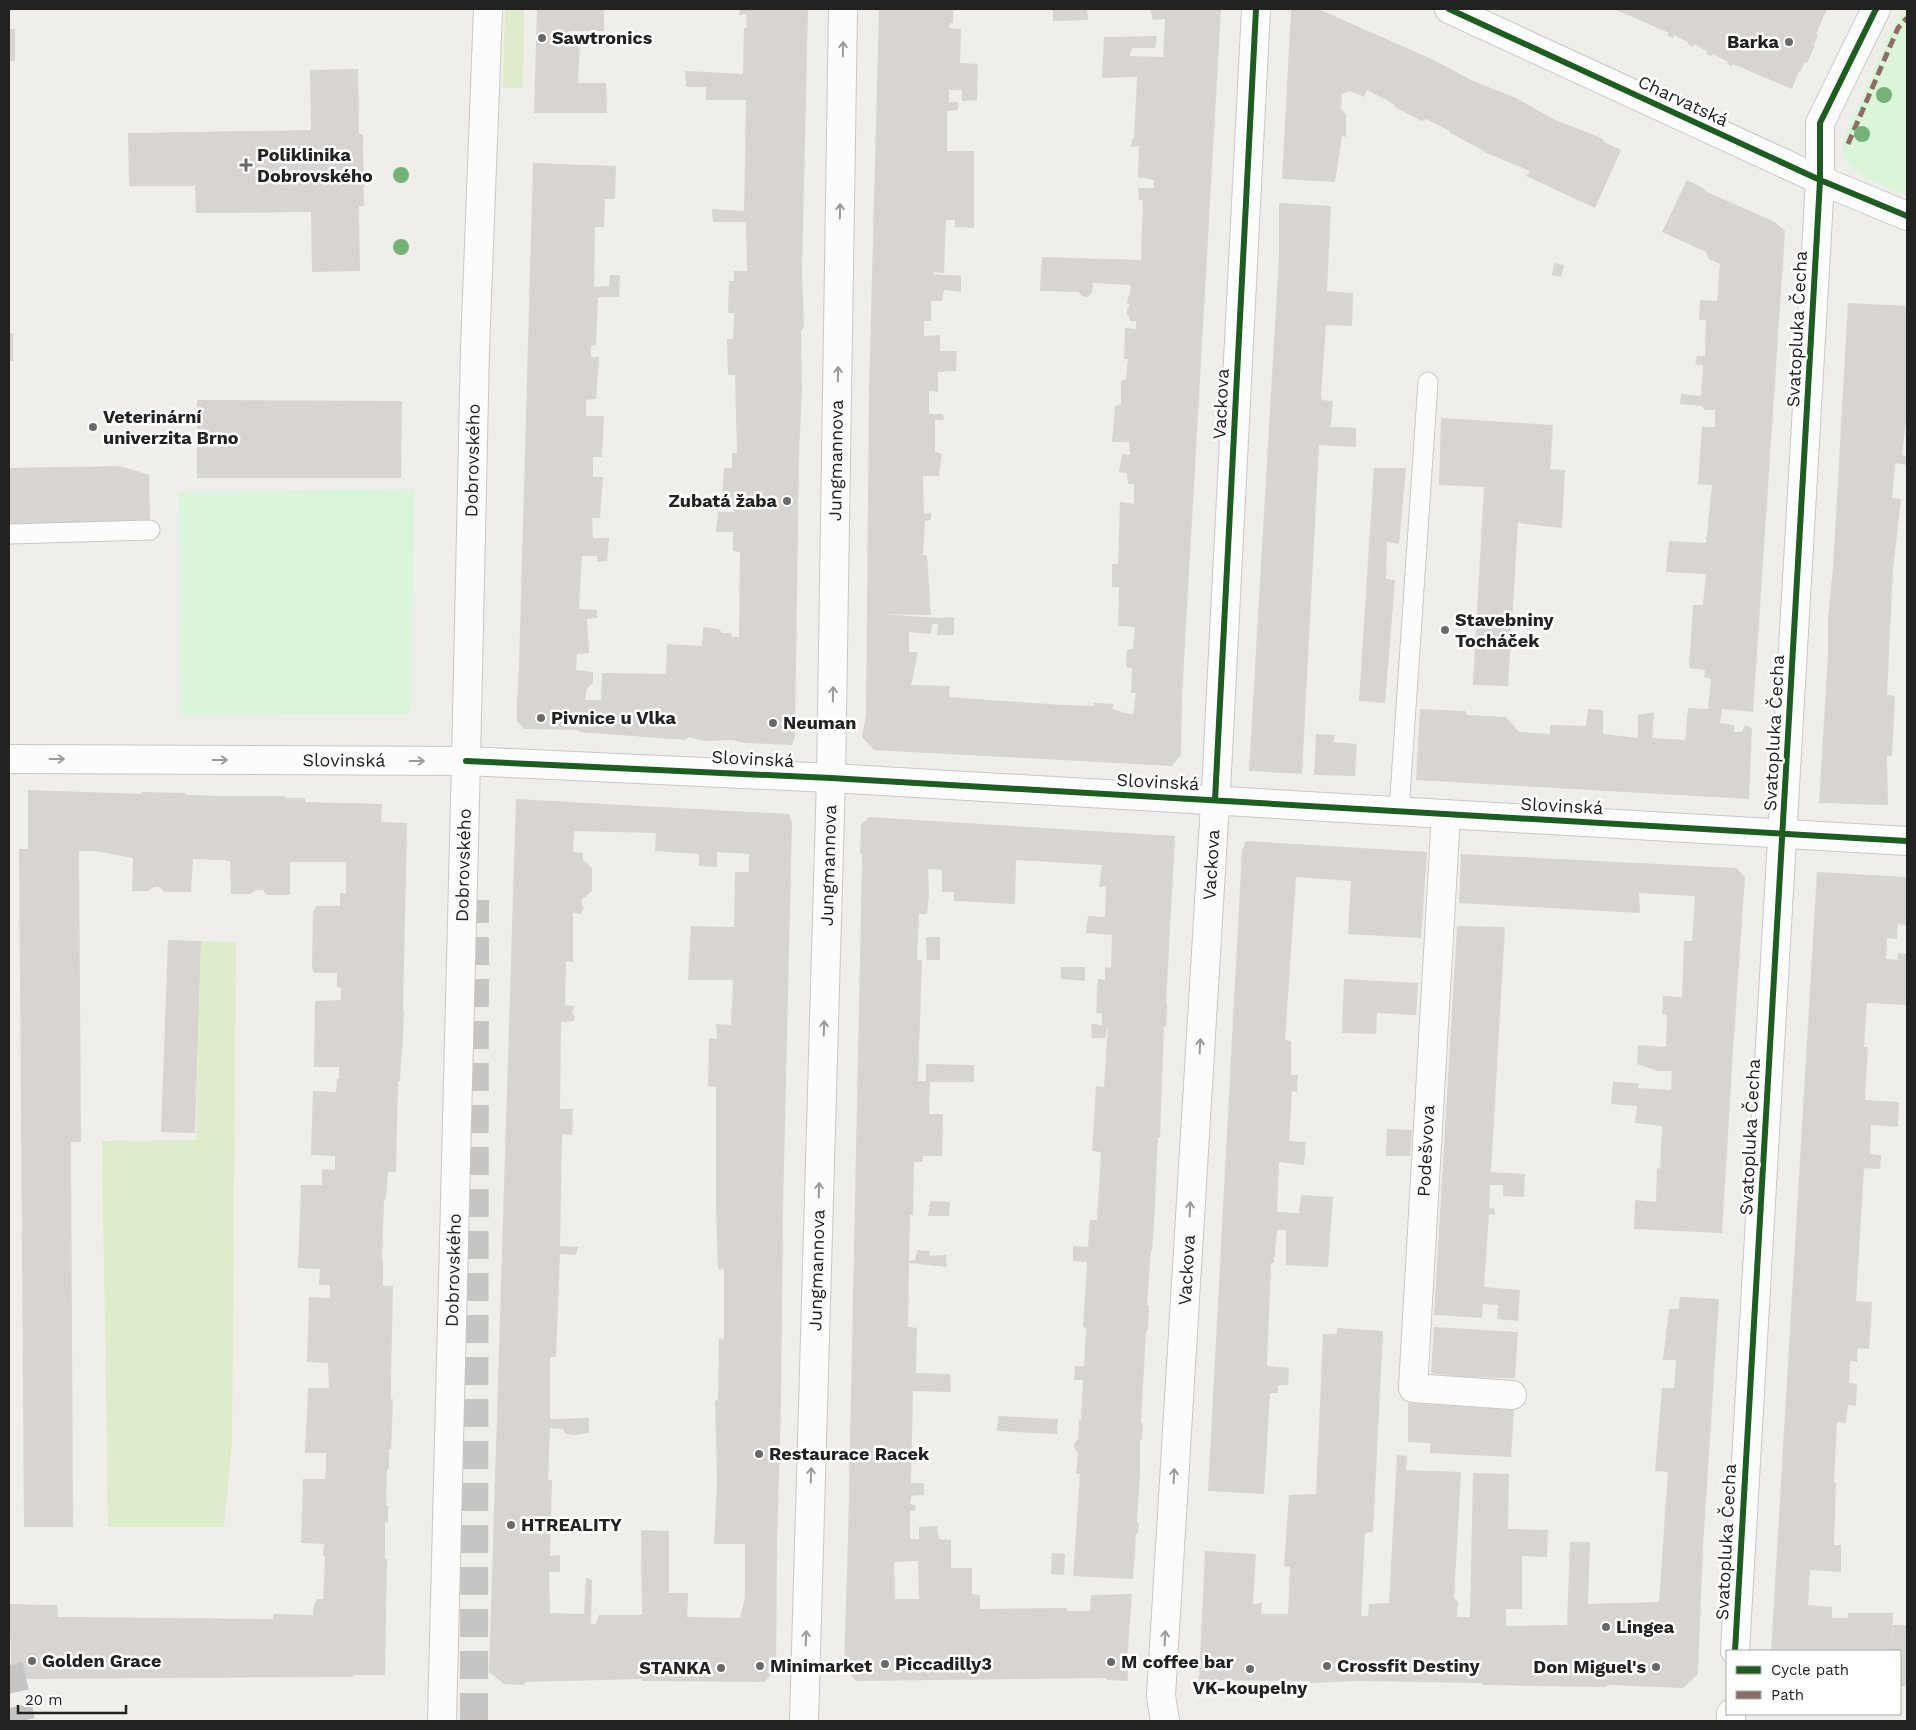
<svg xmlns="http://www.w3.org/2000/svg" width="1916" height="1730" viewBox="0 0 1916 1730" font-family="'Work Sans',sans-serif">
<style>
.grass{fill:#ddeccb}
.park{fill:#daf5da}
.building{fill:#d7d4d2;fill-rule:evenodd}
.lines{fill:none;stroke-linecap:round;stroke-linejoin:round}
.highway-tunnel{stroke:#c7c5c3;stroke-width:28;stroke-dasharray:28 14;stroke-linecap:butt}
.lane-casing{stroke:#c9c8c7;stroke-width:21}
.street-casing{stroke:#c9c8c7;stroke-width:30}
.lane{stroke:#fdfcfc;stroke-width:19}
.street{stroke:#fdfcfc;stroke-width:28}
.quiet{stroke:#8d6e63;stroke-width:5;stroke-dasharray:10 5;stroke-linecap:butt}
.cycleway-casing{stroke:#fff;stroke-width:9}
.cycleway{stroke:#1b5e20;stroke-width:6}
.tree{fill:#73b476}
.oneway{stroke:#9a9a9a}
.poi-dot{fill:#6a6968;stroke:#fff;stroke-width:2}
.labels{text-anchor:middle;stroke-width:5;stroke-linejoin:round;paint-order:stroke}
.poi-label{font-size:18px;font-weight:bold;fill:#222;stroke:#fff;text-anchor:start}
.street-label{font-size:18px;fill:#222;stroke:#fff}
</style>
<rect width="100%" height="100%" fill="#f0eeeb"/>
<path class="grass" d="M505,9H524L523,88H503Z
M201,941L236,942L232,1445L224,1527H108L102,1141L196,1140Z"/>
<path class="park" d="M1907,9V196C1888,187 1845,174 1842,150C1841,145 1844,139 1845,135L1893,26L1901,12Z
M415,489L410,714L181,715L179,492Z"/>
<path class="building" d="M537,9H604V31H569L570,43L580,44L578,83H606L607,113H534Z
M740,9H808L802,272L804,327L801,331L802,392L799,453L795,736L792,745L746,743L732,740L703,741L689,737L685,740L579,732V730L524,729L517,721V702L519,667L533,163L616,166L615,199H605L604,227H595L594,287L609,286L610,275H620L619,297H598L596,345L591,346V357H599L596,399L586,400V416H604L602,457H593V477H603L600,518H592L593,538H609L607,561L597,562V556H582L579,609L597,610V618L587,619L589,653L577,654L576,670L593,672V683L587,688L585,700H601L602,673L666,674L667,644L702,646L703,627L719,629L722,633H731L732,637H739L740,552L733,551V532H716L718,512H734L732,497H722L724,468H732V453H737L735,375H728L727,339H733L734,313H728L729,281H734V271H747L746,222H713L712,209L744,211L746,100H706V87H686L685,71L743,74L744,28L747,27L746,14L739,15Z
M879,9H953V23H950L949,28L961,29L960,63L978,64L977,100L962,101V90H949V102H958V110L947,111V151H974V228L955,227V220H946L944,273L933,272V274L961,276V292L944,290L942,301H931V321H924V336L940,335V351H957L956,371L938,372V392L929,391V414H943L944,420H935V452L942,453L939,476H923L924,514L931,513V520L925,521L923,555H927L931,615L881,614L938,618L954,617V635H937L938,624H932L931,634L909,632V652H918L911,685L950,686L949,697L1062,705L1095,706L1094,703L1114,704L1112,709L1133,715L1136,693H1131L1132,668L1126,667L1127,650L1133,649L1135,627L1118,626L1119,587H1112V564H1118L1120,502L1134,504V484H1128L1127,473L1119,472L1122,454L1130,455L1129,442H1112L1115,406L1121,405V381L1126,379L1128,359H1124L1125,328L1136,329V321H1130L1129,316L1127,314V309L1130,305L1127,303L1128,297L1130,295L1131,285L1093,283L1092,293L1088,297L1082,296L1078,292L1040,291L1042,257L1141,260L1143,200H1139L1138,188H1154V180L1138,177L1139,146L1131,147L1132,139H1134L1137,77L1102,78L1104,37L1157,36L1155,48H1132L1129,56L1163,57L1165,19L1153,20L1150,9H1221L1182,696L1181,755L1172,766L874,750L862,737L866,715L869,391Z
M1053,9H1087L1088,20L1053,21Z
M1294,9H1318L1434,60L1473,81L1516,98L1555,120L1589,133L1603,139L1604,142L1621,150L1595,208L1526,176L1530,171L1489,154L1449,132L1450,131L1426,119L1422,121L1408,114L1395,107L1394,104L1367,90L1364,97L1350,91L1342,94L1341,109L1346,114V137L1342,136L1335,182L1282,179L1291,11Z
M1614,9H1827L1816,34L1818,35L1814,45L1815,46L1807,63L1805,62L1800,72L1799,71L1792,89L1733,64L1732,66L1727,64L1728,62L1713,54L1712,56L1706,54L1707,51L1694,44L1693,47L1687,44L1688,42L1674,35L1673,38L1667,35L1669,33Z
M9,29H15V61H9Z
M358,69L359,134H363V145L364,206H359L360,271L312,272L311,212L196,213L195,186H129L128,133L311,130L310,70Z
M1687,180L1703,188L1707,192L1775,222L1785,231L1753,712L1722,709L1720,723L1734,725V732H1742L1745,725L1752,728L1749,799L1416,780L1420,709L1465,711L1467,715L1506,717L1519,732L1550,734V725L1586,726L1588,709L1603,710V734L1638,738V715L1654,712L1652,738L1685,740L1688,708L1708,709L1711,679L1704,677L1705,670L1689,668L1693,605H1703L1706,574L1666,572L1669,541L1706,543L1712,485L1698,484L1702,427H1715V410H1705L1702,406L1680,404L1681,394L1701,396L1703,365L1695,364L1697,356H1705L1706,320H1699L1700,300L1717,301L1720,264L1709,259L1706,252L1662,232Z
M1279,203L1331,206L1327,291L1353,293L1352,326L1326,325L1321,395L1322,400L1333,401L1331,426H1321L1356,428V447L1319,445L1302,774L1249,771L1279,256Z
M1554,263L1564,265L1561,277L1552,275Z
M1848,303L1907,306V411L1902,455L1907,456V465L1895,463L1892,498L1901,499L1893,569L1887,695L1895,696L1892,756H1887L1888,805L1819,803L1828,655V617L1833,568Z
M9,333H13V361H9Z
M197,400L402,401L401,478H197Z
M1441,418L1553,425L1550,469L1565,470L1562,528L1518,523L1508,686L1473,685L1484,487L1439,485Z
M120,466L149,475L150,522L9,524V468Z
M1374,468H1406L1399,544L1387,542L1386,579L1395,580L1385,703L1359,701Z
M1316,734L1335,735L1333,742L1357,744L1355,776L1314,775Z
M28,790L142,794V792L186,793V795L220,796H285V798H305V802L382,804L381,822L407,823L403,1010H404L402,1057L401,1056L400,1081L398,1082L396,1172H388L386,1200L384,1199L382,1259H383V1286H393L391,1376V1399H393L391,1449H389V1470L387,1469L386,1506L388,1505V1523L385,1522V1559H387L385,1675H353L354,1677L12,1679L9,1604L57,1605L58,1617L273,1619V1614L313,1615V1608L317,1599H323L325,1557L323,1555L324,1544L301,1543L303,1479H325L326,1467V1453H305L308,1388H329L328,1363L307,1362L309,1297L330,1298V1285H319L320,1269L298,1268L301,1185H322V1169L335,1170V1156L311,1155L313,1091L336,1092L337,1079H339V1067H314L315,1001L341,1000V988L337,987V973H314L312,968L313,911L317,906H340V893H346V862H290V895H267L263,890H256L250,894H231L230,861L219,860L193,859L191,892H164L160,887H154L148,891H132L133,858L95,851H79L81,1142H71L73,1527H24L19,849H28Z
M516,799L789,814L792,823L783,1208L781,1401L777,1543L776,1671L764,1682L642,1681V1679L526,1682L523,1685L504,1684L489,1672ZM574,831L656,833L655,851L699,854V866L717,867V852L749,854V872H735L734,927L691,926L688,980H733L731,1025L716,1024L717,1039L709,1038L708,1086L716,1087V1208L718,1269L724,1270V1339L719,1338L718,1401L715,1400L717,1482L714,1544H745V1597L740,1618L687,1617L688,1593H669V1531L641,1530L642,1615H599L596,1624H591L592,1580L586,1577L584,1614L550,1613L549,1572H560V1555L550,1556L552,1480H548L550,1428L563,1429L565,1434L576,1435L589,1433V1418L550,1419V1357H556L560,1254L576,1255L578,1247L560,1246L562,1134L572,1135L573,1109H560L561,1022L574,1021L575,1017L572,1013L575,1006L565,1005L566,961L573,962V913L581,914L584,906H582V900L592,891V868L583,860V853L573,852Z
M869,817L1175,836L1166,1004H1167L1166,1027L1164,1026V1029L1160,1137H1158L1154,1223L1152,1251L1151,1250L1147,1305H1149L1148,1331H1146L1141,1422L1143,1424L1142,1440H1140V1475L1137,1522L1139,1523L1138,1533H1136L1133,1579L1073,1576L1080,1474H1076L1078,1454L1074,1447L1075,1442L1078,1439L1079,1420H1081L1083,1380H1074L1075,1366H1084L1086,1328L1083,1327L1087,1262L1073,1261V1246L1088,1247L1090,1220H1097L1101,1152L1092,1151L1096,1086L1104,1087L1108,1025L1105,1038H1092L1091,1024L1102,1025V1014L1096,1013L1098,979L1105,980V967L1111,968L1112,935L1086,933L1088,916L1105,917L1106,886L1099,887L1102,865L1016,860L1015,904L954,901V892H942V870L928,869L929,894L927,914H919L917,960H922L918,1081H926V1064L974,1065V1082H930L929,1114H943L942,1156H912H923V1162H914L913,1215H910L909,1261L915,1260L917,1250L930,1251L929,1256L946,1255L947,1267L909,1263L908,1327L917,1328L916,1373L950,1374L951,1392L913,1391L911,1483H924V1495L911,1496L910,1504L916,1505L915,1511H910V1539H919V1527L937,1526L939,1539L951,1540V1568H972V1594L980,1595V1609L1067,1608V1611H1090L1091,1595L1132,1594L1127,1661L1128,1681L1107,1680V1678L856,1681L844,1667L848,1538L860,958L862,854H860L861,825ZM916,1561H918L919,1599H895L894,1562Z
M1246,841L1427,852L1421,938L1348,934L1351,881L1296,877L1285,1040L1291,1041V1075H1298L1297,1092L1292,1091L1289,1141L1306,1142L1304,1165L1279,1162L1277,1212L1299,1213L1301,1195L1333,1197L1328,1267L1286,1265V1230H1277L1274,1263H1271L1267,1366L1289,1368L1288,1385H1278V1393H1270L1264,1494L1208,1491L1242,850Z
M1461,854L1736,868L1745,877L1733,1050L1722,1233L1634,1229L1635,1200L1656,1202L1657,1168L1660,1169L1662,1126L1635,1123L1637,1106L1611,1104L1613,1082L1639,1083L1638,1088L1671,1090L1672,1071H1658L1637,1064L1638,1045L1666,1047L1667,1015L1662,1014L1663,996L1682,997L1684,941H1692L1695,896L1639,893L1640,913L1459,903Z
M1817,872L1907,877V925L1898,924L1897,939L1887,938L1886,959L1897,960L1898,953L1907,954V1005L1867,1003L1864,1047H1868L1865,1100L1899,1102L1898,1127L1871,1125L1870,1154L1881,1155L1880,1169L1864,1168L1856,1301L1872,1302L1869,1349L1858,1348L1857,1362L1850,1361L1849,1383L1857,1384L1856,1406L1848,1405L1846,1423L1837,1422L1834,1483H1836L1834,1545H1841V1572L1810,1570L1808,1605L1832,1607V1618H1848V1613H1893L1892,1644L1893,1625H1907V1686H1900V1651H1771Z
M1457,926L1505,927L1491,1172L1525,1174L1524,1197L1503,1196V1185H1490L1489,1208L1495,1209V1215L1489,1214L1484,1287L1520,1290L1518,1321L1497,1319L1498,1305L1483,1304L1482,1318L1434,1315Z
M926,937H940V960H927Z
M168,940L201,941L195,1133L161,1132Z
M1061,967H1085V981L1061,979Z
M1344,979L1418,983L1416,1015L1377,1013L1376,1034L1342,1033Z
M1387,1129L1412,1130L1410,1156H1386Z
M930,1201L950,1202L949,1216H928Z
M1680,1297L1719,1299L1703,1546L1698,1674L1683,1688L1609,1685L1605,1687L1484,1685L1481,1683L1358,1681L1310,1683V1681L1199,1680L1205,1551L1256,1554L1253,1604L1262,1603L1261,1614H1288L1290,1567L1284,1566L1289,1495L1316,1494L1323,1334H1337V1328L1383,1331L1373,1532L1365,1533L1361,1616H1368L1369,1604L1389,1603L1397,1455L1407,1456L1406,1470L1461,1472L1454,1598L1458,1602L1457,1617H1470L1473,1473L1509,1474L1508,1529L1548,1530L1547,1557L1522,1556V1609H1506V1626L1567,1625L1570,1542H1590L1588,1604L1659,1602L1668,1472L1655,1471L1662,1388H1674L1676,1360H1663L1669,1309H1679Z
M1434,1327L1518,1332L1515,1378L1463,1377L1431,1373Z
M1408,1403L1514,1410L1511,1457L1430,1453V1443L1408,1442Z
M998,1416L1058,1419L1057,1434L997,1431Z
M1052,1553L1065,1554L1064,1575L1051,1574Z"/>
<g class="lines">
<path class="highway-tunnel" d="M9,1665L21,1721
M474,1721L475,900"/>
<g class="lane-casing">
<path id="lane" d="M9,534L150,530
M1399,811L1428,382"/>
</g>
<g class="street-casing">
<g id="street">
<path d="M1449,9L1820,180L1907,216"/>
<path id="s1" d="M9,759L466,761L510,763L831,778L1907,841"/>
<path d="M1446,814L1413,1388L1512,1395"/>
<path d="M1735,1651L1817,234L1820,180V123L1876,9"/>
<path id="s2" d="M442,1721L466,761L475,349L488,9"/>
<path id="s3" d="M804,1721L831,778L843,9"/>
<path id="s4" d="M1165,1721L1161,1696L1217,771L1256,9"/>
<path d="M1731,1721V1714"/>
</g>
</g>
<use href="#lane" class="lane"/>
<use href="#street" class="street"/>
<path class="quiet" d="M1848,144L1898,28L1907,18"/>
<g class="cycleway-casing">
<path id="cycleway" d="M1449,9L1820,180L1907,216
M466,761L831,778L1907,841
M1215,800L1256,9
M1735,1651L1817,234L1820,180V123L1876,9"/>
</g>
<use href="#cycleway" class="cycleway"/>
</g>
<g class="tree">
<circle cx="1884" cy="95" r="8"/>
<circle cx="1862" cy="134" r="8"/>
<circle cx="401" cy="175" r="8"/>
<circle cx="401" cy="247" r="8"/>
</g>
<defs><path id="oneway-shaft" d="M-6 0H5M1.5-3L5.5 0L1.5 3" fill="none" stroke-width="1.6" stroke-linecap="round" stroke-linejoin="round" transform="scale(1.25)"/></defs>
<g class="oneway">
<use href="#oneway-shaft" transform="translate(843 49) rotate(-89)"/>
<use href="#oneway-shaft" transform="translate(840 211) rotate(-89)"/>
<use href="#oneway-shaft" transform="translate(838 374) rotate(-89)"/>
<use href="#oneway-shaft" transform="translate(833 694) rotate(-89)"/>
<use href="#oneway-shaft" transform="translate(57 759)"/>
<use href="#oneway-shaft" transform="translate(220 760)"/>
<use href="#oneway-shaft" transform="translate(417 761)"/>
<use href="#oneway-shaft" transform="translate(824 1028) rotate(-88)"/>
<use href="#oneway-shaft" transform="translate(1200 1046) rotate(-87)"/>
<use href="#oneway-shaft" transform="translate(819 1190) rotate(-88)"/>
<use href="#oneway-shaft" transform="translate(1190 1209) rotate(-87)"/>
<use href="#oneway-shaft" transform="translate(811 1475) rotate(-88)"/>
<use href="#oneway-shaft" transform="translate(1174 1476) rotate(-87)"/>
<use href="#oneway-shaft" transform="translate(806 1638) rotate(-88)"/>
<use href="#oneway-shaft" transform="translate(1165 1638) rotate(-87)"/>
</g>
<g class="poi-dot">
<circle cx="542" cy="38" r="5"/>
<circle cx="1789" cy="42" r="5"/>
<path d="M243.5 157.5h5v5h5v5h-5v5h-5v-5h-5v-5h5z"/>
<circle cx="93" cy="427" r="5"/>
<circle cx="787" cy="501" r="5"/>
<circle cx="1445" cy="630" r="5"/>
<circle cx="541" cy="718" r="5"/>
<circle cx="773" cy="723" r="5"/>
<circle cx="759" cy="1454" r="5"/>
<circle cx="511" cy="1525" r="5"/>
<circle cx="1606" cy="1627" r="5"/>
<circle cx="32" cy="1661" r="5"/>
<circle cx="1111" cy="1662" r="5"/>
<circle cx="885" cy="1664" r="5"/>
<circle cx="760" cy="1666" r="5"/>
<circle cx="1327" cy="1666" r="5"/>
<circle cx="1656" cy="1667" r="5"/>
<circle cx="721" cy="1668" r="5"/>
<circle cx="1250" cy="1669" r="5"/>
</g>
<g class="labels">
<g class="poi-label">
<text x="552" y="44">Sawtronics</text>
<text x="1779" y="48" text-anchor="end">Barka</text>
<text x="257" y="161">Poliklinika<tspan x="257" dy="21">Dobrovského</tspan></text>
<text x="103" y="423">Veterinární<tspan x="103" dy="21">univerzita Brno</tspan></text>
<text x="777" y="507" text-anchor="end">Zubatá žaba</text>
<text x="1455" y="626">Stavebniny<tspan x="1455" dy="21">Tocháček</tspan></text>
<text x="551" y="724">Pivnice u Vlka</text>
<text x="783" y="729">Neuman</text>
<text x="769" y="1460">Restaurace Racek</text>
<text x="521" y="1531">HTREALITY</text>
<text x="1616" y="1633">Lingea</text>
<text x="42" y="1667">Golden Grace</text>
<text x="1121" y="1668">M coffee bar</text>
<text x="895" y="1670">Piccadilly3</text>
<text x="770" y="1672">Minimarket</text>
<text x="1337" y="1672">Crossfit Destiny</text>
<text x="1646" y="1673" text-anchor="end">Don Miguel's</text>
<text x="711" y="1674" text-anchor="end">STANKA</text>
<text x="1250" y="1694" text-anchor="middle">VK-koupelny</text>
</g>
<g class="street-label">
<text transform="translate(1683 101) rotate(25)" y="6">Charvatská</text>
<text transform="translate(1797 329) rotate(-87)" y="6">Svatopluka Čecha</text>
<text transform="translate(1221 404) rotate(-87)" y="6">Vackova</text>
<text dy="6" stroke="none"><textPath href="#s2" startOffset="1261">Dobrovského</textPath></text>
<text dy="6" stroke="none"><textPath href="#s3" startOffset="1261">Jungmannova</textPath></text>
<text transform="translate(1774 733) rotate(-87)" y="6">Svatopluka Čecha</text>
<text transform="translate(753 759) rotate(3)" y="6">Slovinská</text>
<text dy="6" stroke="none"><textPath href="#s1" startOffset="335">Slovinská</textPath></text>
<text transform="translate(1158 782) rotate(3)" y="6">Slovinská</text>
<text transform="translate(1562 806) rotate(3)" y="6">Slovinská</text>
<text dy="6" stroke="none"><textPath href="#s2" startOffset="856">Dobrovského</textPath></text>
<text dy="6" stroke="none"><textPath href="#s3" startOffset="856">Jungmannova</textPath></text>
<text dy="6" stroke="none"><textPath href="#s4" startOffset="858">Vackova</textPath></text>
<text transform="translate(1750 1137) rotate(-87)" y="6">Svatopluka Čecha</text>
<text transform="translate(1426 1151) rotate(-87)" y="6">Podešvova</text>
<text dy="6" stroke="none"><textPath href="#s2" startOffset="451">Dobrovského</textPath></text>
<text dy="6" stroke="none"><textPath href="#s3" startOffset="451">Jungmannova</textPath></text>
<text dy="6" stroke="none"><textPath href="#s4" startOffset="452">Vackova</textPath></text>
<text transform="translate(1726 1542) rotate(-87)" y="6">Svatopluka Čecha</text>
</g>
</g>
<rect width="1916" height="1730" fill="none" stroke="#222222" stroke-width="20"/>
<rect x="1726" y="1650" width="175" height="65" fill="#ffffff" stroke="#a7a7a7"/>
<rect x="1736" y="1666" width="25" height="8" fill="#1b5e20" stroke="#a7a7a7"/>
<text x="1771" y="1675" font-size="15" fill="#222222">Cycle path</text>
<rect x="1736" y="1691" width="25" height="8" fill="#8d6e63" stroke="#a7a7a7"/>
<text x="1771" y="1700" font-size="15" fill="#222222">Path</text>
<path d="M18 1705v8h108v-8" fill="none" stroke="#222222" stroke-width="2.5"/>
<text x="25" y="1705" font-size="15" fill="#222222" stroke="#ffffff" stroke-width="4" paint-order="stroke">20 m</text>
</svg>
